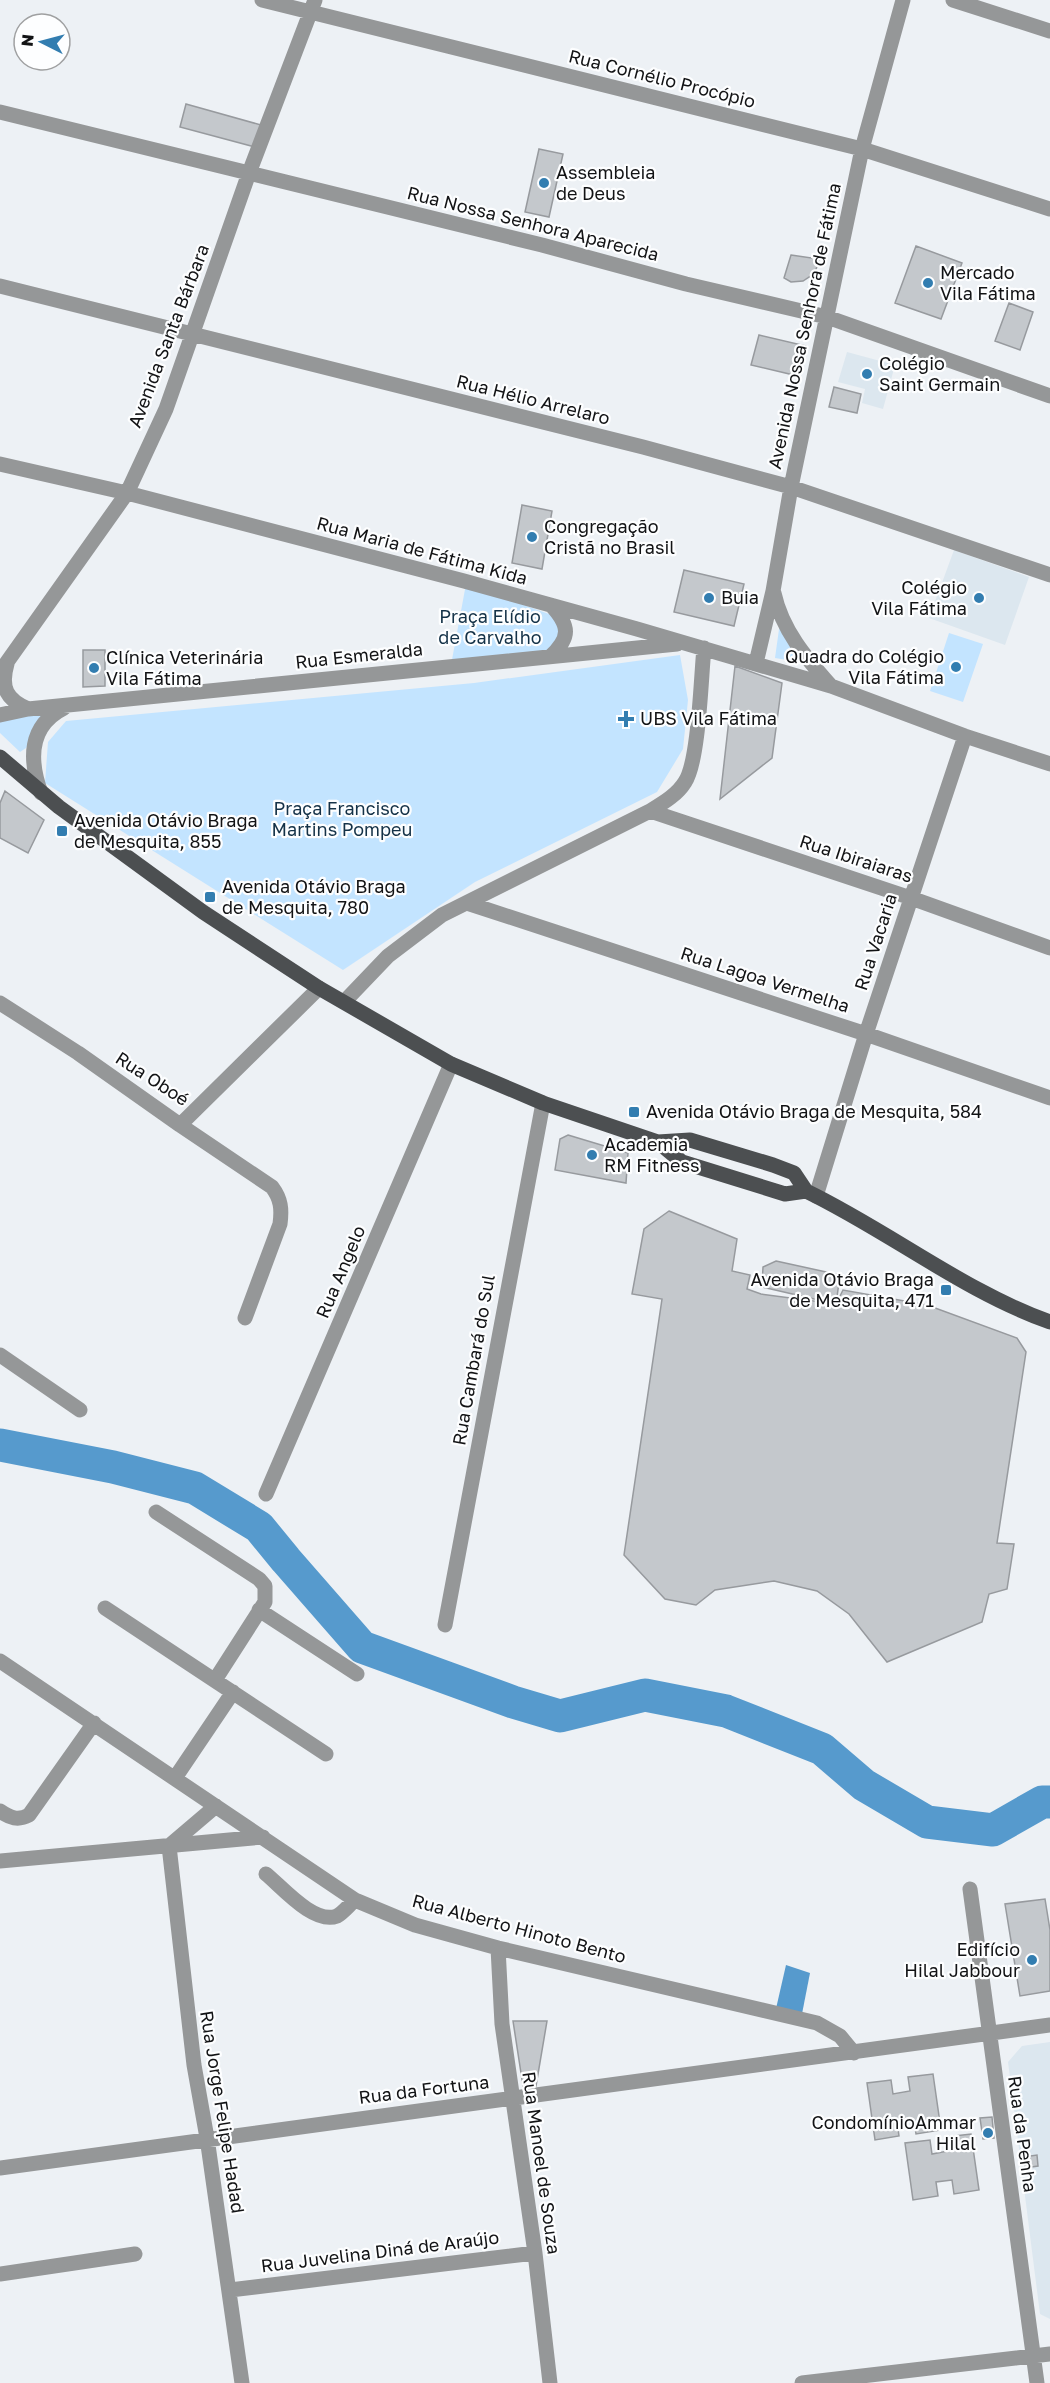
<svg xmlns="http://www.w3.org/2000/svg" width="1050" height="2383" viewBox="0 0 1050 2383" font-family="'Golos Text',sans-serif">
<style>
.built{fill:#dce7ef}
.green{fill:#c3e4ff}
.water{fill:#569acd}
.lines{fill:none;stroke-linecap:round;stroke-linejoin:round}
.river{stroke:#569acd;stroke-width:33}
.building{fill:#c4c8cc;stroke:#979a9e;stroke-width:1.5}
.minor{stroke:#959798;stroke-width:15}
.major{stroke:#4c4f51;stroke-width:15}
.poi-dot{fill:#327db0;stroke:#fdfeff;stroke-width:2}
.labels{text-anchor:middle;stroke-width:4.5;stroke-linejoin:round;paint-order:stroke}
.street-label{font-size:18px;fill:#121315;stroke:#fdfeff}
.poi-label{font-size:18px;fill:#121315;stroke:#fdfeff;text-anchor:start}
.park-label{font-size:18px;fill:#143248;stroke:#fdfeff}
</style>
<rect width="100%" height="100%" fill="#edf1f5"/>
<path class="built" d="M847,352L895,365L883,409L862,403L865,389L838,382Z
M954,550L1029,577L1005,645L929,618Z
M1050,2042V2319L1040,2314L1008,2062L1022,2046Z"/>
<path class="green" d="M466,584L560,618L564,627L549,652L451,665Z
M780,622L800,662L775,658Z
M949,633L983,644L963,702L930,691Z
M680,655L688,700L683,749L657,792L475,882L343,970L45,783L48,742L66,721L474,683Z
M44,713L26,748L20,752L0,733V721Z"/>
<path class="water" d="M786,1965L810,1973L801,2019L775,2013Z"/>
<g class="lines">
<path class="river" d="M0,1445L113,1467L195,1488L259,1527L286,1560L362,1647L513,1702L560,1716L645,1695L726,1711L822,1749L864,1785L927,1822L993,1830L1042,1802H1050"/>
</g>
<path class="building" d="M186,104L261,125L255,147L180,127Z
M539,149L563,154L549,217L525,212Z
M916,246L962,263L941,319L895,303Z
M791,255L819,259L815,273L803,281L791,282L784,278Z
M1009,303L1033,312L1020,350L995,341Z
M759,335L806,346L798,376L751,365Z
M834,387L861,394L857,413L829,407Z
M522,505L552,511L542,569L512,563Z
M684,570L744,584L734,626L674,612Z
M83,650H105V686L83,687Z
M735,666L782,683L772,758L720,799Z
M5,791L44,820L28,853L0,838V803Z
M568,1135L628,1153L626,1183L555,1170L560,1139Z
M669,1211L737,1239L732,1271L750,1275L747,1289L761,1294L836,1304L843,1290L927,1305L1017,1338L1026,1352L997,1543L1014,1544L1007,1589L989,1594L982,1622L887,1662L849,1614L817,1591L774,1581L715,1590L696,1605L665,1599L624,1555L662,1299L632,1294L644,1229Z
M776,1261L840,1275L836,1304L762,1287L763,1267Z
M1045,1899L1050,1930V1991L1020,1996L1005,1904Z
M513,2021H547L536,2086H523Z
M933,2074L941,2130L916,2134L914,2120L897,2122L899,2136L875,2140L867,2083L891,2080L893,2094L910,2091L908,2077Z
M992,2117L994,2138L983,2139L980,2118Z
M971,2134L979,2190L954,2194L952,2180L936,2182L938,2196L913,2200L905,2143L930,2140L932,2154L948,2151L946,2137Z
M1037,2155L1038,2166L1025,2168L1024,2157Z"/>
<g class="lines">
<path class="minor" d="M262,0L862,149L1050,209
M953,0L1050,31
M0,112L542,245L686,284L827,317L1050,396
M0,286L643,447L791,487L1050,575
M0,464L127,493L464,581L637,629L831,686L965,736L1050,764
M774,593C782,630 806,658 831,686
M550,657C571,637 570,626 551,605
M756,663L773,591L791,487L862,149L903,0
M7,664C0,688 7,700 28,709
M0,672L127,493L166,409L249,173L315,0
M0,715L28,709L677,644
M41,793C29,760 28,726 64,708
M650,811L911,898L1050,948
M467,903L866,1034L1050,1098
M344,1002L388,956L442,915L650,811C663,803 677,795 685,782C699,761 701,676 704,648
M0,1003L78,1053L180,1125L319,988
M180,1125L272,1187C281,1199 282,1209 280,1224L245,1318
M816,1196L866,1034L965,736
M0,1355L80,1410
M266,1494L451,1064
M156,1512L259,1579L265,1586V1602L215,1680
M105,1608L326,1754
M259,1610L357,1674
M445,1625L543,1103
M0,1661L355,1900L415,1925L498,1948L817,2023L840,2036L854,2053
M175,1778L233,1692
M0,1811C10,1818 18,1821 29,1815L94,1723
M169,1846L194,2065L207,2138L242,2383
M169,1846L216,1806
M0,1861L263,1837
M266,1874C282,1887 314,1925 337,1916C343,1913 350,1904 355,1900
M970,1889L1037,2383
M498,1948L502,2024L535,2253L550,2383
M0,2168C350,2118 700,2075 1050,2025
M0,2274L135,2254
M230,2290L535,2253
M802,2383L1050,2354"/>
<path class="major" d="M0,757L59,807L203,912L319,988L451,1064L543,1103L658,1142L682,1162L785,1194L806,1191
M658,1142L690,1140L773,1165L794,1173L806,1191C889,1231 963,1291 1050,1322"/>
</g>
<g class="poi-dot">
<circle cx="544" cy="183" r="6"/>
<circle cx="928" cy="283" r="6"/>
<circle cx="867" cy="374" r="6"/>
<circle cx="532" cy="537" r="6"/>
<circle cx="709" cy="598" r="6"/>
<circle cx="979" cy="598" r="6"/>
<circle cx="956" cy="667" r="6"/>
<circle cx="94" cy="668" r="6"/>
<path d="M623 710h6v6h6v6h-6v6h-6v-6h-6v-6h6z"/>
<rect x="56" y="825" width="12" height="12" rx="3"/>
<rect x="204" y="891" width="12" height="12" rx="3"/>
<rect x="628" y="1106" width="12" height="12" rx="3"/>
<circle cx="592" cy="1155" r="6"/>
<rect x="940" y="1284" width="12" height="12" rx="3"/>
<circle cx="1032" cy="1960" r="6"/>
<circle cx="988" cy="2133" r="6"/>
</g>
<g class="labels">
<g class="street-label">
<text transform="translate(662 79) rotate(14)" y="6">Rua Cornélio Procópio</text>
<text transform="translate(533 224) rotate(14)" y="6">Rua Nossa Senhora Aparecida</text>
<text transform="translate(805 326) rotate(-78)" y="6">Avenida Nossa Senhora de Fátima</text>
<text transform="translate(169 336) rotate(-69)" y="6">Avenida Santa Bárbara</text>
<text transform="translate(533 400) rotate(14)" y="6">Rua Hélio Arrelaro</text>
<text transform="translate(422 551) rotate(15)" y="6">Rua Maria de Fátima Kida</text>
<text transform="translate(359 656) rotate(-6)" y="6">Rua Esmeralda</text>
<text transform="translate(856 859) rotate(18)" y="6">Rua Ibiraiaras</text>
<text transform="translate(876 942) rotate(-72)" y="6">Rua Vacaria</text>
<text transform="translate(765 980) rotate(18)" y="6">Rua Lagoa Vermelha</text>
<text transform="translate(152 1079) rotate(33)" y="6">Rua Oboé</text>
<text transform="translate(341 1272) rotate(-67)" y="6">Rua Angelo</text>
<text transform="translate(474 1360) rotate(-80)" y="6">Rua Cambará do Sul</text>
<text transform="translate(519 1929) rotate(15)" y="6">Rua Alberto Hinoto Bento</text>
<text transform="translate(424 2090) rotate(-7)" y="6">Rua da Fortuna</text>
<text transform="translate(222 2112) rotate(81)" y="6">Rua Jorge Felipe Hadad</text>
<text transform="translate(1022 2134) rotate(82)" y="6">Rua da Penha</text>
<text transform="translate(541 2163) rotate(82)" y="6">Rua Manoel de Souza</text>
<text transform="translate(380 2252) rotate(-7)" y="6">Rua Juvelina Diná de Araújo</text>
</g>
<g class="poi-label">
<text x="556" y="179">Assembleia<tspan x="556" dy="21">de Deus</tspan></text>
<text x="940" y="279">Mercado<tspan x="940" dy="21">Vila Fátima</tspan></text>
<text x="879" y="370">Colégio<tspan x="879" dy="21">Saint Germain</tspan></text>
<text x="544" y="533">Congregação<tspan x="544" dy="21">Cristã no Brasil</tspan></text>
<text x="967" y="594" text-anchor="end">Colégio<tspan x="967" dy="21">Vila Fátima</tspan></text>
<text x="721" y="604">Buia</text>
<text x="944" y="663" text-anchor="end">Quadra do Colégio<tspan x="944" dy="21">Vila Fátima</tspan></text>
<text x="106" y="664">Clínica Veterinária<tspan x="106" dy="21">Vila Fátima</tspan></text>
<text x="640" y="725">UBS Vila Fátima</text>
<text x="74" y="827">Avenida Otávio Braga<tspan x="74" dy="21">de Mesquita, 855</tspan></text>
<text x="222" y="893">Avenida Otávio Braga<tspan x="222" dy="21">de Mesquita, 780</tspan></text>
<text x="646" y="1118">Avenida Otávio Braga de Mesquita, 584</text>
<text x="604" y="1151">Academia<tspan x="604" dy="21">RM Fitness</tspan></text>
<text x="934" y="1286" text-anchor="end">Avenida Otávio Braga<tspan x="934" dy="21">de Mesquita, 471</tspan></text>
<text x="1020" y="1956" text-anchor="end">Edifício<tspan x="1020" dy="21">Hilal Jabbour</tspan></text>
<text x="976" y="2129" text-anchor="end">CondomínioAmmar<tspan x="976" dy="21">Hilal</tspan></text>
</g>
<g class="park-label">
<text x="490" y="623">Praça Elídio<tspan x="490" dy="21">de Carvalho</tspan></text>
<text x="342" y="815">Praça Francisco<tspan x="342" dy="21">Martins Pompeu</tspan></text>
</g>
</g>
<g transform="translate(42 42) rotate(276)"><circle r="28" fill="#fdfeff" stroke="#9fa0a1" stroke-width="1.5"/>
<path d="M0-4.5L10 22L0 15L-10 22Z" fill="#327db0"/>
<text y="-9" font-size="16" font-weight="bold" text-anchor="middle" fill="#121315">N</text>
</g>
</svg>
